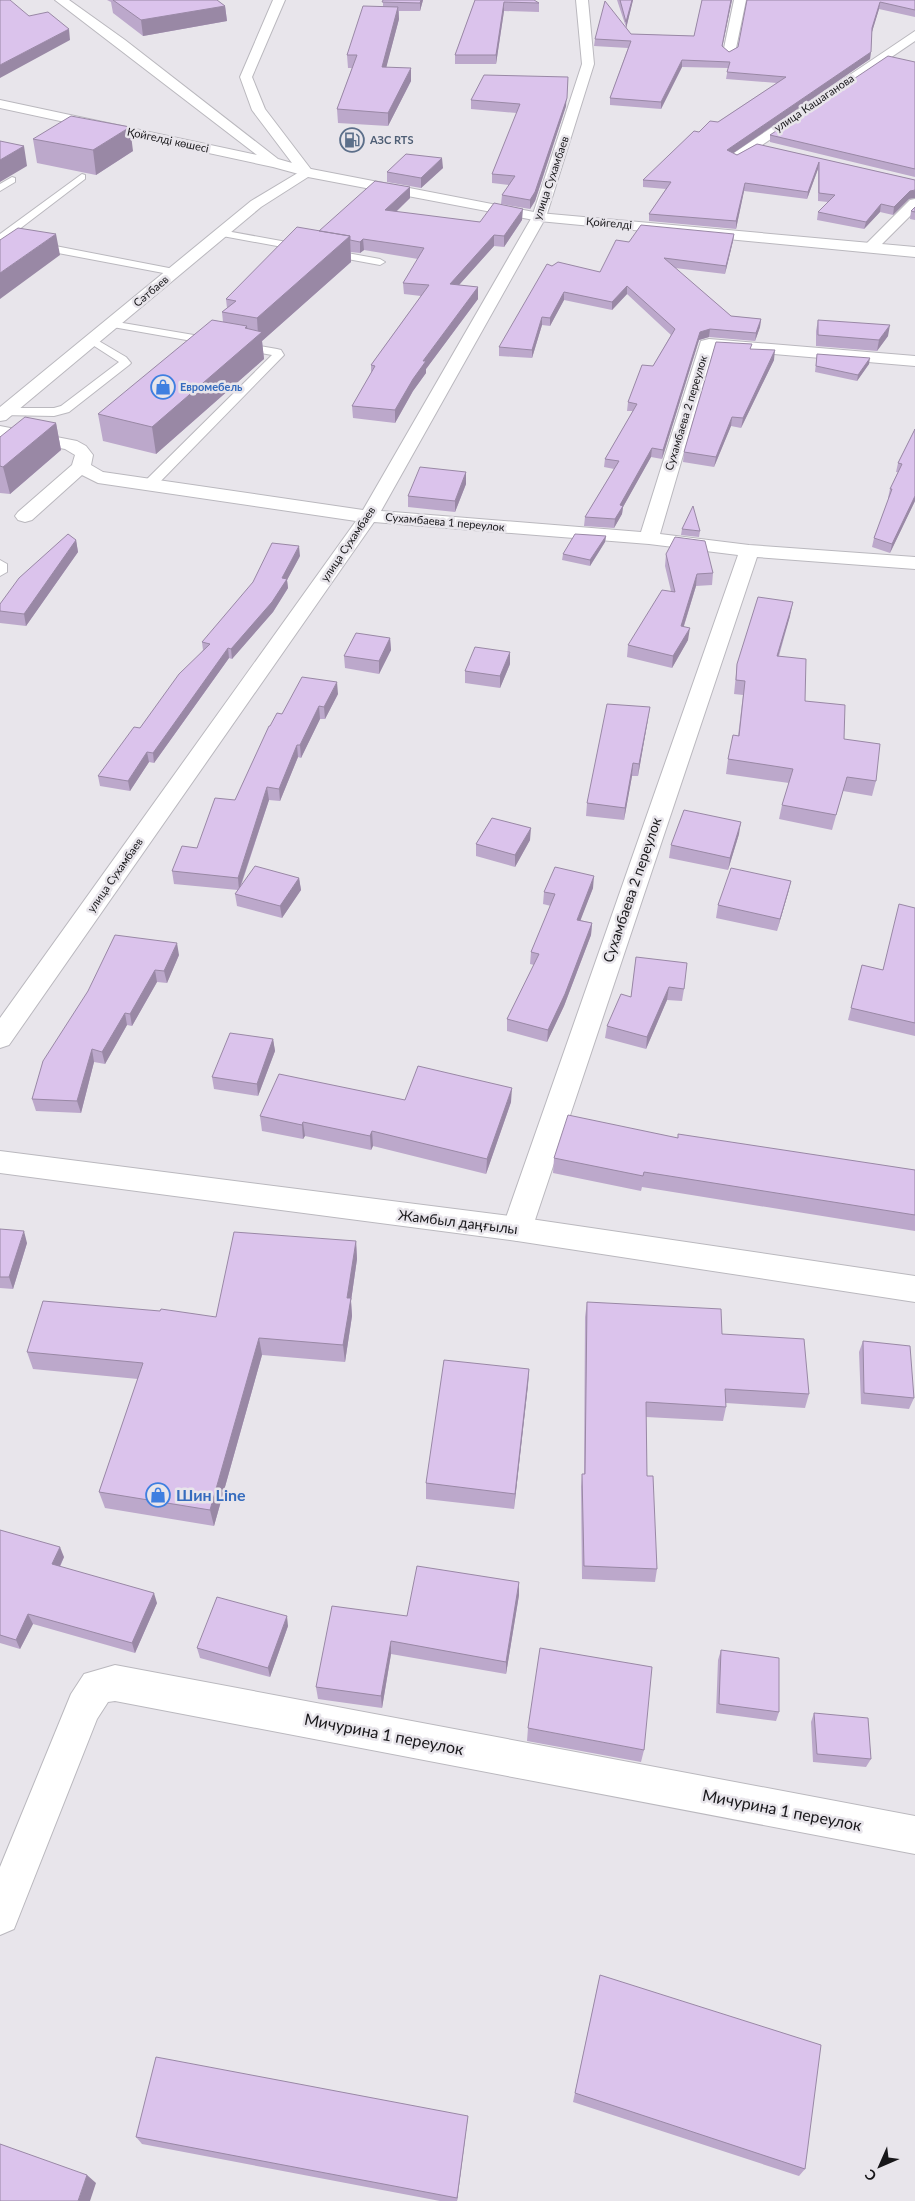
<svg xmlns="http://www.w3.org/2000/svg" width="915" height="2201" viewBox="0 0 915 2201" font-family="Lato,sans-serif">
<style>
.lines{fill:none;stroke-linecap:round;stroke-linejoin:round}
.lane-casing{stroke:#bab8be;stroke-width:2}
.street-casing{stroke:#bab8be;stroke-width:2}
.secondary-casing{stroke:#bab8be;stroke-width:2}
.primary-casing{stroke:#bab8be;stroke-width:2}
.lane{fill:#fff;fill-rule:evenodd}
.street{fill:#fff;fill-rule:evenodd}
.secondary{fill:#fff;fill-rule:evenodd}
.primary{fill:#fff;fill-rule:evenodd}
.wall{fill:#bca8cb}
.shaded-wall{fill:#9988a5}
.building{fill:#dbc3ec;stroke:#9988a5}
.labels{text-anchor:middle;stroke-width:5;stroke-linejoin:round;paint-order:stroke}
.far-street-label{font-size:11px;fill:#18171a;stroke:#e8e5eb}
.far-service-label{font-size:11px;font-weight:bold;fill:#4e5e75;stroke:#e8e5eb;text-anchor:start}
.far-shop-label{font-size:11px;font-weight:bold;fill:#366cbe;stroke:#e8e5eb;text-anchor:start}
.street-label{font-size:14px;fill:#18171a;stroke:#e8e5eb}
.near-shop-label{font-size:16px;font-weight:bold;fill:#366cbe;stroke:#e8e5eb;text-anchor:start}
.near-street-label{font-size:16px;fill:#18171a;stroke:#e8e5eb}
</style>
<rect width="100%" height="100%" fill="#e8e5eb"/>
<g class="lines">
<g class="lane-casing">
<path id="lane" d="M82,174L85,175V179L9,237L174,269L178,270L179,272L178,274L174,275L0,242V234Z
M12,177L15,178V182L0,191V184Z
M221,230L380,259L385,262L380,265L217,235V231Z
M111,321L277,349L281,350L284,355L153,489H143L142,486L143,483L272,355L107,326L105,324L107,322Z
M92,337L126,357L131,363L129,365L69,412L54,416L1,415L0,411L5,408H54L61,406L119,362L88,342L86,340L88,338Z
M0,560L7,564V572L0,576Z"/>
</g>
<g class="street-casing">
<path id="street" d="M55,0H69L125,40L278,159L292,163L252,110L240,77L273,0H285L252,77L265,109L313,172L306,176L273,167L0,108V100L257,155Z
M576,0H588L594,64L546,217L381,511L641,532L701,341L709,339L915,356V366L714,349L660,534L749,545L915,557V569L757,557L532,1229L527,1237L517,1241L507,1237L502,1229L738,555L649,544L374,522L9,1045L0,1048V1018L356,521L98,483L82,475L32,520L25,522L18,520L15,516L18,512L72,465L75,455L65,449L0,436V426L77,441L86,446L93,455L91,465L103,472L363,510L532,217L582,64Z
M734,0H746L735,53L729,57L723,53Z
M915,31V41L740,160L735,161L728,157Z
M915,199V211L875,251H865L862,248L910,200Z
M115,1665L915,1816V1854L115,1701L108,1702L97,1719L14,1929L0,1935V1867L71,1694L84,1674Z"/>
</g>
<g class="secondary-casing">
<path id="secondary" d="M306,168L539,213L915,247V257L539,221L308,177L261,207L6,420L0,421V407L251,201Z"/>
</g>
<g class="primary-casing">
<path id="primary" d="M0,1151L517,1217L915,1276V1302L517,1241L0,1173Z"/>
</g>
<use href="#lane" class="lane"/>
<use href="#street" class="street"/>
<use href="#secondary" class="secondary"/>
<use href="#primary" class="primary"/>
</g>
<path class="wall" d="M107,0H217L225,6L227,21L143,36L113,13L111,2Z
M383,0H423L420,11H399V19L386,67L411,81L388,126L338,123L337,109L352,68H348L347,55L383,6Z
M475,0L539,3V12L504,11L496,64H455V55Z
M617,0H633L626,28L631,34L694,36L702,0H732L722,46L729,52L738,47L747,0H915V17L879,9L872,32L870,59L733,153L737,155L757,144L915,180L909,199L893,215L880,212L864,229L817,220L818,212L828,202L818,201V169L807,199L744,191L736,229L649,221V214L666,189L643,187V180L699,132L718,122L777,83L726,79L728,68L682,67L661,109L610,105V98L628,48L594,46L595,39L626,27Z
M915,62V177L770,142V135Z
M471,100L566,106L535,201L530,209L501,204L502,195L509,185L492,183V174L517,113L471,109Z
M33,139L133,151L96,175L37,163Z
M443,168L421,188L387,182V172Z
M410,187V198L396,212L480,222L522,220L504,247L494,246L459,285L478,287V299L426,369V373L413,391L395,423L353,418L352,406L371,373V365L421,296L404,294L403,283L418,259L364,250L360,253L351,252V262L262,341L264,359L156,454L103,441L98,414L223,322L222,312L227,308L226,299L319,231Z
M915,207V220L910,219L911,211Z
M734,234L733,241L725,274L675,268L731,316L761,319L760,327L755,341L709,337L699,340L662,459L651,457L623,507L622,514L614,528L584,526L585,517L614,469L604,467L605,459L633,411H627L628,402L653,366L671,335L627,294L612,310L564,300L550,326L542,325L532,358L499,356V347L552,266L600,272L629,242Z
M818,320L888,336L877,351L816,346V331Z
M751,349L774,360L741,428L731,426L714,467L683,462L684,452Z
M817,354L869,364L857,381L815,372Z
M56,423L61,450L10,494L0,493V437Z
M915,429V501L890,553L872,547L874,538L889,498H888L890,489L898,472H896L898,463Z
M466,472V484L455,512L408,507V496Z
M682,529L700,531L699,537L681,535Z
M606,536L605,542L590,566L562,560L563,554Z
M76,540L78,552L26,626L0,623V604Z
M666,554L713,573L712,585L696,586L684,626L688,640L672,668L627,657L628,645L671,591L665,566Z
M300,556L287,580L288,588L273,612L232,659L229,658L154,763L149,762L130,791L100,786L98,776L140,728L203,650L202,642Z
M790,616L779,656L805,701L844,739L876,781L872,796L843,791L832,830L779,819L782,805L789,783L726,774L728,759L738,736L743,695L734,694L737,664Z
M390,638L391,650L379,674L345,668L344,656Z
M510,664L500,688L465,683V671Z
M338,694L325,719H320L301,758L298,757L280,801L269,800L241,886L299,878L301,890L282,918L237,906L235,894L238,890L174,884L172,871L197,848L235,800L270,726L282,714Z
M648,719L638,776H632L624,820L586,816L587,803Z
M739,834L728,870L669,858L671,845Z
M530,840L515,867L476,856V844Z
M791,881L788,893L777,931L716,918L718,905Z
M593,888L580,920L592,923L591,935L564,1006L547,1042L507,1031V1019L534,965L530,964L531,952L551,906L543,904L544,892Z
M915,908V1036L848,1020L862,965L883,970Z
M179,955L167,983L157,982L132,1026L127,1025L105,1064L94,1062L81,1113L36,1111L32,1099L88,991Z
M636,957L684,989L682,1001L667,1000L646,1049L605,1038L607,1026L631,997Z
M273,1039L275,1051L258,1096L214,1089L212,1077Z
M405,1100L511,1102L486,1174L373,1146L371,1150L305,1136L303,1139L262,1131L260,1116Z
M678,1138L915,1170V1231L642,1187L641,1191L553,1173L554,1158Z
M0,1229L27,1243L13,1289L0,1288Z
M356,1241L357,1259L351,1301L352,1316L345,1362L262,1355L214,1526L105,1508L99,1492L138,1379L33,1369L27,1352L216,1317Z
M587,1302L722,1334L809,1394L805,1408L726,1403V1407L723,1421L646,1417L647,1476L657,1569L655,1582L582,1579L581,1487L582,1474H584L585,1317Z
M863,1341L914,1398L909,1409L861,1404L859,1352Z
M529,1369L528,1385L514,1509L426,1499V1483Z
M0,1530L64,1557L60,1567L157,1603L135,1653L33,1624L20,1649L0,1643Z
M519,1582V1595L506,1674L391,1654L382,1708L318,1699L316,1687L407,1616Z
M288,1626L270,1677L200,1658L197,1648Z
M721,1650L779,1712L776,1721L716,1713L718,1660Z
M814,1713L871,1759L866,1767L813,1762L811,1722Z
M528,1728L644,1750L641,1762L527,1741Z
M600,1975L805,2169L799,2176L573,2102Z
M468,2116L467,2124L457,2201H440L142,2144L136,2137Z"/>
<path class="shaded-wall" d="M421,0H423L420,11V3Z
M632,0H633L626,29V22Z
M731,0H732L721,53L722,46Z
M504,2V11L496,64V55Z
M880,2L879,9L871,35L872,28Z
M225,6L227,21L143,36L141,20Z
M398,7L399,19L383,80L382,67Z
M69,29L70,40L0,78V65Z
M871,52L870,59L726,158L727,150Z
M682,60V67L661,109V102Z
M411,68V81L388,126V113Z
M568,77L566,106L535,201L530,209V200Z
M130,127L133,151L96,175L93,150Z
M24,146L27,166L0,182V160Z
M442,158L443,168L421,188V178Z
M819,162L818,169L807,199L808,192Z
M745,183L744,191L736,229V221Z
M410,187V198L385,222V210Z
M915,190V198L909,199L893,215L894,207L910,191Z
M881,204L880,212L864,229L866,222Z
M523,209L522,220L504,247V236Z
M56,234L60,255L0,299V273Z
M734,234L733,241L725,274L726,266Z
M494,235V246L450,295V284Z
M350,236L351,262L262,341L264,359L156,454L152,427L247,326L249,343L258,335L257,318Z
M363,239L364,250L360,253V242Z
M627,286V294L612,310V302Z
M478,287V299L426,369V373L413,391L395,423V410L423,361Z
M564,292V300L550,326V318Z
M542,317V325L532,358V350Z
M761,319L760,327L755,341L756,333Z
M890,325L888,336L877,351L879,340Z
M710,329L709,337L699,340L662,459L663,450L700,332Z
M775,350L774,360L741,428L743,418Z
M870,358L869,364L857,381L858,375Z
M732,417L731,426L714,467L716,457Z
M56,423L61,450L10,494L3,467Z
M652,448L651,457L623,507L622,514L614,528L615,519L620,505Z
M466,472V484L455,512V501Z
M915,496V501L890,553L892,544Z
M606,536L605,542L590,566V560Z
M76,540L78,552L26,626L24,614Z
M299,546L300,556L287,580L288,588L273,612L232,659L231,649L282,578Z
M697,574L696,586L680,638L681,626Z
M793,602L790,616L774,670L777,656Z
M690,628L688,640L672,668L673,656Z
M390,638L391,650L379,674V661Z
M228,648L229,658L154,763L153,753Z
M510,652V664L500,688V676Z
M337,682L338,694L325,719L324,707Z
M319,706L320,719L301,758L300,745Z
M650,707L648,719L638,776L639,764Z
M297,745L298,757L280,801L279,789Z
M147,752L149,762L130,791L128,781Z
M633,763L632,776L624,820L625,808Z
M267,787L269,800L239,890L238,878Z
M741,822L739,834L728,870L730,858Z
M531,828L530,840L515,867V855Z
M594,876L593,888L576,932L577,920Z
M299,878L301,890L282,918L280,906Z
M791,881L788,893L777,931L780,919Z
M592,923L591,935L564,1006L547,1042L548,1030Z
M177,943L179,955L167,983L164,971Z
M155,970L157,982L132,1026L130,1014Z
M669,987L667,1000L646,1049L647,1037Z
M125,1013L127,1025L105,1064L102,1052Z
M273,1039L275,1051L258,1096L257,1084Z
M92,1049L94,1062L81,1113L77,1101Z
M512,1088L511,1102L486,1174L487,1159Z
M303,1122L305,1136L303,1139L302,1125Z
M372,1131L373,1146L371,1150L370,1136Z
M24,1231L27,1243L13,1289L9,1277Z
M356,1241L357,1259L351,1301L352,1316L345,1362L343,1345L347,1298Z
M259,1338L262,1355L214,1526L210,1510Z
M529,1369L528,1385L514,1509L515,1494Z
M60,1547L64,1557L56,1574L52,1564Z
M519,1582V1595L506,1674V1662Z
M154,1593L157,1603L135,1653L132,1643Z
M28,1614L33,1624L20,1649L16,1640Z
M287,1616L288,1626L270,1677L268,1668Z
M391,1641V1654L382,1708L381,1696Z
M468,2116L467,2124L457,2201V2198Z
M87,2175L96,2183L90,2201H78Z"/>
<path class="building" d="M0,0H10L29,16L48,12L69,29L0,65Z
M113,0H217L225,6L141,20Z
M383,0H421L420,3L382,2Z
M475,0H534L539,3L504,2L496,55H455Z
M620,0H632L626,22Z
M702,0H731L722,46L729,52L738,47L747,0H915V10L880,2L872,28L871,52L727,150L737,155L757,144L915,180V190L910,191L894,207L881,204L866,222L818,212L835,195L819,193V162L808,192L745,183L736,221L649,214L671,182L643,180L694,131L699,132L710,121L718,122L786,77L727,72L730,62L682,60L661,102L610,98L631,41L595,39L605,1L631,34L694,36Z
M363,6L398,7L382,67L411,68L388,113L337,109L357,55H347Z
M888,56L915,62V169L770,135Z
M484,75L568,77L567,98L535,192L530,200L502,195L515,176L492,174L520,104L471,100Z
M71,116L130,127L93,150L33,139Z
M0,141L24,146L0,160Z
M406,154L442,158L421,178L387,172Z
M375,181L410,187L385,210L480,222L494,203L523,209L504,236L494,235L450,284L478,287L423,361H426L413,379L395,410L352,406L375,366L371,365L429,285L403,283L424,248L363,239L360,242L350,240V236L319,231Z
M915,207V212L911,211Z
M641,225L734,234L726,266L664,258L731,316L761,319L756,333L710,329L700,332L663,450L652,448L620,505L623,506L615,519L585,517L619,461L605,459L637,404L628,402L642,365L653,366L675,329L627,286L612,302L564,292L550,318L542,317L532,350L499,347L547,264L552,266L558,262L600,272L616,240L629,242Z
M297,227L350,236L257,318L222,312L236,301L226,299Z
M18,228L56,234L0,273V240Z
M212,320L247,326L245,328L262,332L152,427L98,414Z
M818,320L890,325L879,340L818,335Z
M716,342L752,344L750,349L775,350L743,418L732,417L716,457L684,452Z
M817,354L870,358L858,375L816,366Z
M25,417L56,423L3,467L0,466V437Z
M915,429V496L892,544L874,538L892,489H890L902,464L898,463Z
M420,467L466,472L455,501L408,496Z
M693,506L700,531L682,529Z
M68,534L76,540L24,614L0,611V604L19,578Z
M575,534L606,536L590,560L563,554Z
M675,537L705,541L713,573L697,574L681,626L690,628L673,656L628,645L662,590L675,592L666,554Z
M272,543L299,546L282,578L287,579L272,602L231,649L228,648L153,753L147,752L128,781L98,776L134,727L140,728L179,674L210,644L202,642L253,582Z
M758,597L793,602L777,656L806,659L805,701L845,705L844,739L880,744L876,781L847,777L836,815L782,805L793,769L728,759L733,735L739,736L745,681L736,680L737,664Z
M356,633L390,638L379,661L344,656Z
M475,647L510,652L500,676L465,671Z
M302,677L337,682L324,707L319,706L300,745H297L279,789L267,787L238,878L172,871L182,846L197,848L215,798L235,800L269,726H270L277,713L282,714Z
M607,704L650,707L639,764L633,763L625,808L587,803Z
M684,810L741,822L730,858L671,845Z
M492,818L531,828L515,855L476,844Z
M255,866L299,878L280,906L235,894Z
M555,867L594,876L577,920L592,923L565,994L548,1030L507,1019L539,954L531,952L555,894L544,892Z
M731,868L791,881L780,919L718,905Z
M899,904L915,908V1023L851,1008L862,965L883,970Z
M115,935L177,943L164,971L155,970L130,1014L125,1013L102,1052L92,1049L77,1101L32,1099L43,1061L88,991Z
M636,957L687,963L684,989L669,987L647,1037L607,1026L621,994L631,997Z
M230,1033L273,1039L257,1084L212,1077Z
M418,1066L512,1088L487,1159L372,1131L370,1136L303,1122L302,1125L260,1116L279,1074L405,1100Z
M568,1115L678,1138V1134L915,1170V1215L644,1172L643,1176L554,1158Z
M0,1229L24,1231L9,1277H0Z
M234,1232L356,1241L347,1298H351L343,1345L259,1338L210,1510L99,1492L143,1363L27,1352L43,1301L160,1311L161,1309L216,1317Z
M587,1302L721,1309L722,1334L804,1339L809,1394L725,1389L726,1407L646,1402L647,1476H653L657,1569L584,1566L582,1474H585Z
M863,1341L910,1346L914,1398L864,1393Z
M444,1360L529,1369L515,1494L426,1483Z
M0,1530L60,1547L52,1564L154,1593L132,1643L28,1614L16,1640L0,1635Z
M417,1566L519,1582L506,1662L391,1641L381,1696L316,1687L332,1606L407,1616Z
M217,1597L287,1616L268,1668L197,1648Z
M540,1648L652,1667L644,1750L528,1728Z
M721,1650L779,1658V1712L719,1704Z
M814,1713L868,1718L871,1759L817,1754Z
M600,1975L821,2045L805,2169L575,2093Z
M156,2057L468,2116L457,2198L136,2137Z
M0,2144L87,2175L78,2201H0Z"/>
<defs>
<g id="fuel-ring" transform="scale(1.25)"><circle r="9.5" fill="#e8e5eb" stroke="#5c6f8a" stroke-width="1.5"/><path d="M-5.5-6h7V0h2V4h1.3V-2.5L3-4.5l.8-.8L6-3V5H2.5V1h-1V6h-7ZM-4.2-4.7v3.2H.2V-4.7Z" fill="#5c6f8a"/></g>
<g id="shop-ring" transform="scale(1.25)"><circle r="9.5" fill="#e8e5eb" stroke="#3f7fe0" stroke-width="1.5"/><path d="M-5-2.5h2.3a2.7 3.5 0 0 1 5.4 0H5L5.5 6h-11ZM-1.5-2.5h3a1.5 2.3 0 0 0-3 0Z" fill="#3f7fe0"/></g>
</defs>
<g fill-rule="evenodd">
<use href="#fuel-ring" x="352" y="140"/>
<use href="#shop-ring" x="163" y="387"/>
<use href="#shop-ring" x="158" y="1495"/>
</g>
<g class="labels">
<g class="far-street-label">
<text transform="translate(814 103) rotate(-34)" y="4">улица Кашаганова</text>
<text transform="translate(168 140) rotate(12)" y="4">Қойгелді көшесі</text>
<text transform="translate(551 178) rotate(-71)" y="4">улица Сухамбаев</text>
<text transform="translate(609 223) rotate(5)" y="4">Қойгелді</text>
<text transform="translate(151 291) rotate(-40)" y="4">Сәтбаев</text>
<text transform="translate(686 413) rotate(-73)" y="4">Сухамбаева 2 переулок</text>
<text transform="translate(445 522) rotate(5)" y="4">Сухамбаева 1 переулок</text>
<text transform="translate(348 544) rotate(-56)" y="4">улица Сухамбаев</text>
<text transform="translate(115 875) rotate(-55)" y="4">улица Сухамбаев</text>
</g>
<g class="far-service-label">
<text x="370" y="144">АЗС RTS</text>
</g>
<g class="far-shop-label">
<text x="180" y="391">Евромебель</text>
</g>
<g class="street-label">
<text transform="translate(632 890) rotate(-71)" y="5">Сухамбаева 2 переулок</text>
<text transform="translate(458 1222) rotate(7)" y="5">Жамбыл даңғылы</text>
</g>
<g class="near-shop-label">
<text x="176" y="1501">Шин Line</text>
</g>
<g class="near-street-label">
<text transform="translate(384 1734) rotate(11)" y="6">Мичурина 1 переулок</text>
<text transform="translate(782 1810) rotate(11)" y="6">Мичурина 1 переулок</text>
</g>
</g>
<g transform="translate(880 2166) rotate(225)" stroke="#e8e5eb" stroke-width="4" paint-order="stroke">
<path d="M0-4L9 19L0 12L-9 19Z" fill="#18171a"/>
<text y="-8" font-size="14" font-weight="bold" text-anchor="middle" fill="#18171a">С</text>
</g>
</svg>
